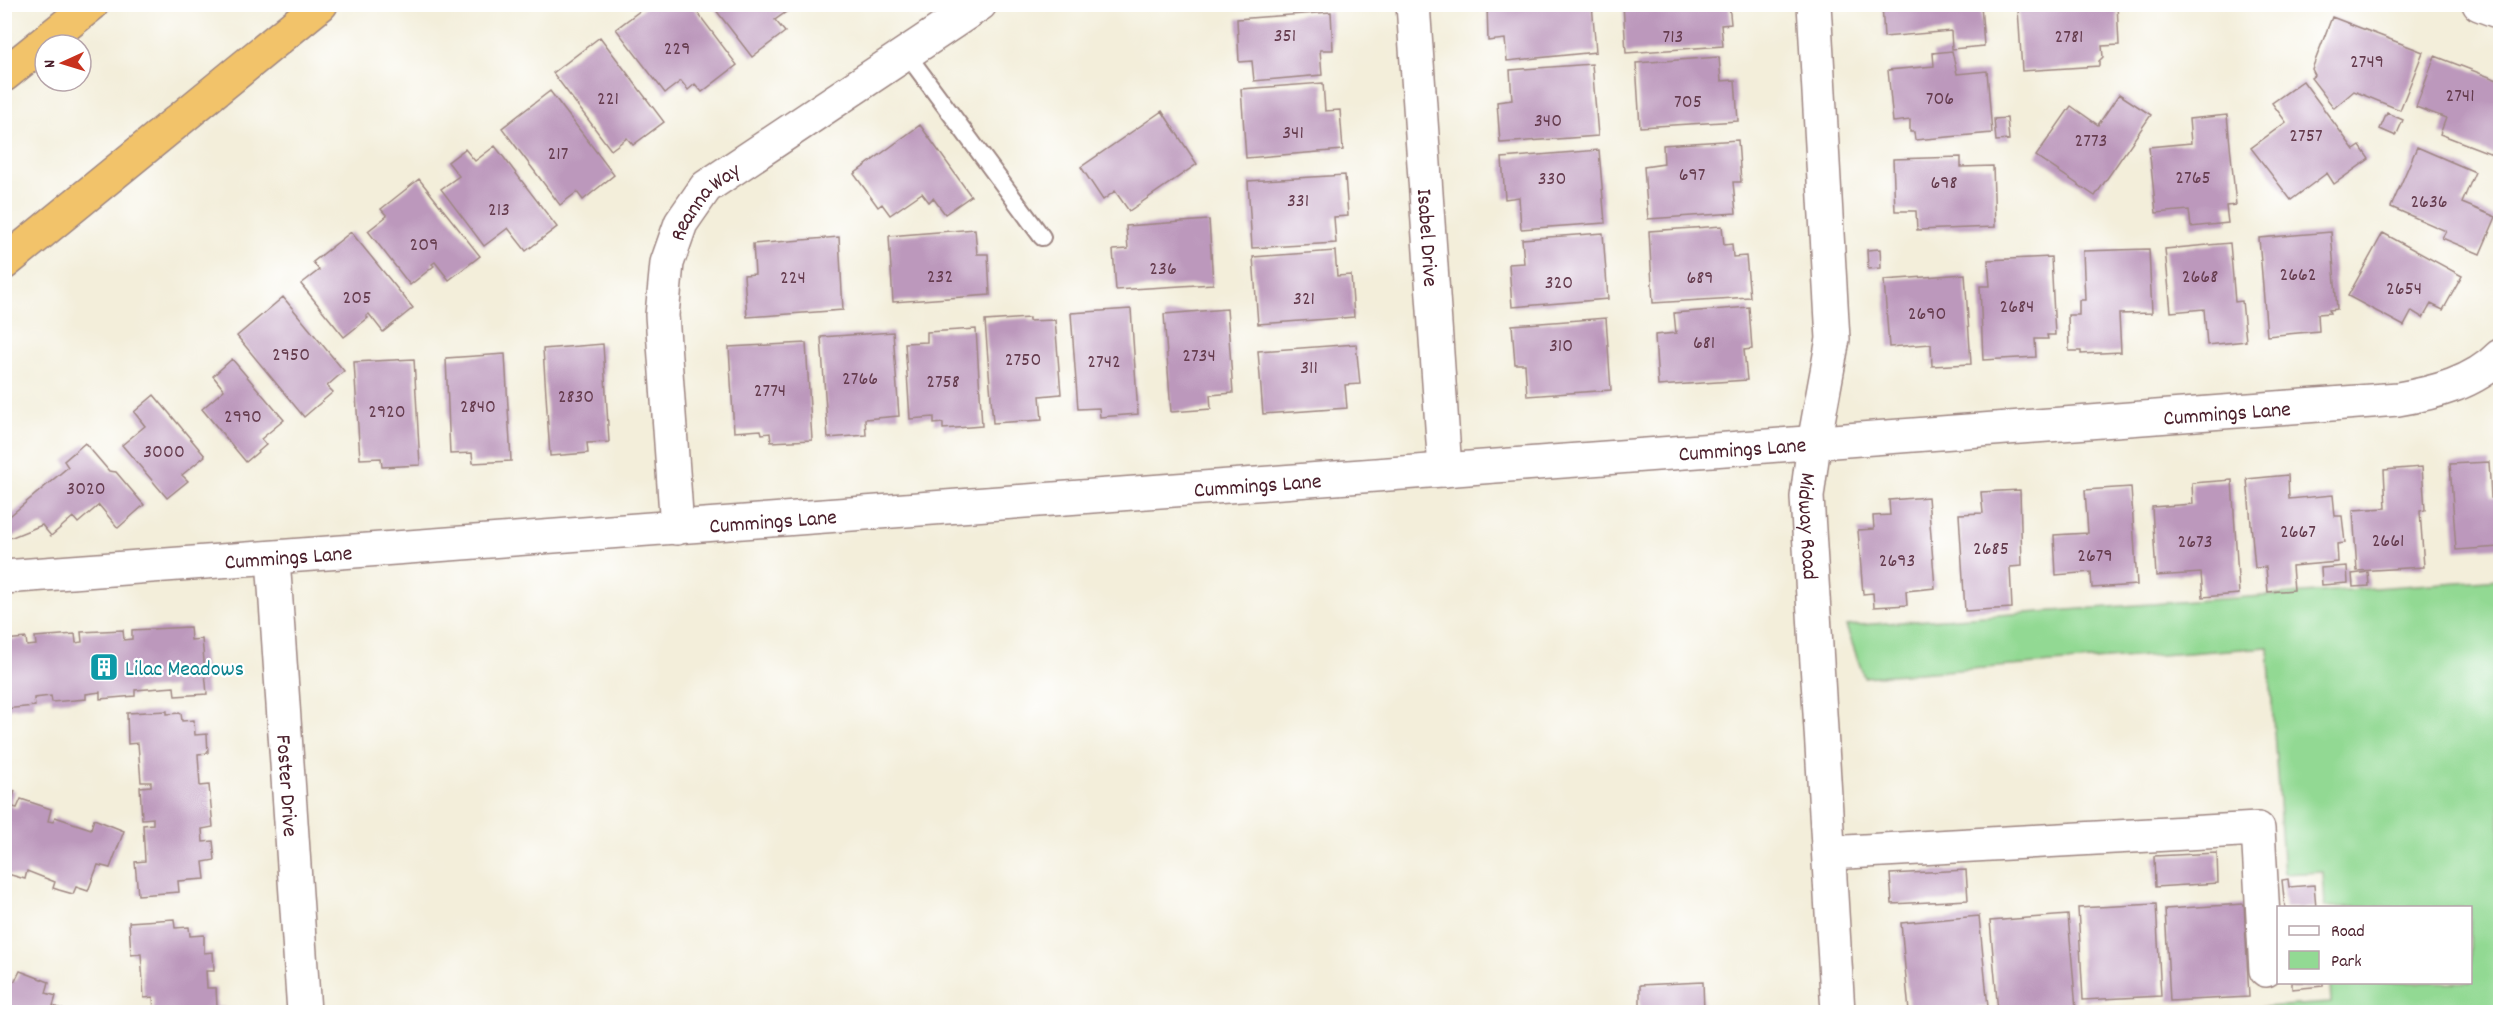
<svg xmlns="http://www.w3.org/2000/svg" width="2505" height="1017" viewBox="0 0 2505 1017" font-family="Dekko,sans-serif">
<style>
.green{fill:#92d993;stroke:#6e7c5f;stroke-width:1.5}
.building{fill:#bc98bc}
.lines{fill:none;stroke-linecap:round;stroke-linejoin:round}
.lane-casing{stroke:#9e8682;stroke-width:20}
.street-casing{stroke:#9e8682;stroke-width:36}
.highway-casing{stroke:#9e8682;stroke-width:36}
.lane{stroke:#fff;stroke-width:16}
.street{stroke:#fff;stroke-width:33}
.highway{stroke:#f2c36a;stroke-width:33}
.labels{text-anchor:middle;stroke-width:4.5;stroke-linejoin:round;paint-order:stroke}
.number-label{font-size:20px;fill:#663d4f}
.street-label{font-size:22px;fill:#4a1f2b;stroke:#fff}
.culture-label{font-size:22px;fill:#0d838f;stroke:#fff;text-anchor:start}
</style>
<rect width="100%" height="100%" fill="#fff"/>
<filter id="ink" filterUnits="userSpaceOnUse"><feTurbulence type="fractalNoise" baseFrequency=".0167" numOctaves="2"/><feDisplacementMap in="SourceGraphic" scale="12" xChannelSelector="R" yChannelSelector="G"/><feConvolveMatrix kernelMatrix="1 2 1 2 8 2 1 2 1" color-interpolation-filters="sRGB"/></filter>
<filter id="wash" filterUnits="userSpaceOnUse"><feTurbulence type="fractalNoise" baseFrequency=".008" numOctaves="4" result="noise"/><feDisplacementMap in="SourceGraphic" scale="24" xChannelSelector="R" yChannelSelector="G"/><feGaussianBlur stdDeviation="1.35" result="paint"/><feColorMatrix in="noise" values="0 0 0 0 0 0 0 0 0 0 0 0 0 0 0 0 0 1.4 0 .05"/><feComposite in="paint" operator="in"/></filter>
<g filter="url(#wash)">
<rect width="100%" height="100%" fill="#f3eeda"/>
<path class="green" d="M2500,579V1012H2185L2331,1003L2330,983L2470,982V908L2325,907L2323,872L2284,874L2268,647L1864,677L1846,626Z"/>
<g id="blocks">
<path class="building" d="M649,4H678L680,7L691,4L737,65L702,92L695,84L688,90L681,81L665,93L616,29Z
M1487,4H1592L1596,52L1507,61L1505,39L1488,41Z
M1623,4H1729L1731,24L1721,25L1723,46L1626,53Z
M1882,4H1981L1984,46L1952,49L1951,31L1884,37Z
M2048,4H2117L2119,45L2102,46L2103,57L2099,61V66L2022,71L2018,9L2048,7Z
M712,5H796L775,20L785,32L752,57Z
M1331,12L1333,50H1320L1322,75L1254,81L1252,61L1239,62L1237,19Z
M2332,17L2423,52L2400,110L2354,91L2334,108L2311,78L2315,75L2312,69Z
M600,37L664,122L633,145L627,138L611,150L553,73Z
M1952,51L1957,74L1987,71L1992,133L1915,140L1914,132H1910V120L1893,122L1888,70L1934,66L1933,53Z
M2435,56L2500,81V157L2440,134L2446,118L2416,107Z
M1719,57L1721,81L1735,80L1738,121L1640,127L1636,63Z
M1592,64L1598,136L1500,143L1497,102L1512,100L1510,70Z
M2303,81L2354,150L2360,146L2369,159L2334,184L2327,173L2291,200L2251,148L2286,122L2272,103Z
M1323,83L1325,111L1340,110L1343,150L1246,158L1241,89Z
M550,91L614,175L583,200L577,192L560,205L502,128Z
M2119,94L2151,115L2095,196L2036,156L2071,106L2098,125Z
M1162,111L1197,164L1129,211L1115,191L1103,200L1081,167Z
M2387,113L2403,120L2396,136L2380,129Z
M2227,115L2236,205L2226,206L2228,223L2191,227L2189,210L2156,213L2149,147L2191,143L2189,119Z
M2007,118L2009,140L1996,141L1994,119Z
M920,125L971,196L945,214L933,198L929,202L922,193L890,215L882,204L878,207L854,174Z
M1738,140L1741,182H1733L1736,213L1648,219L1644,167L1664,164L1663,145Z
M495,146L557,227L526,251L508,228L484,246L441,189L459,176L448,162L465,149L475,161Z
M2417,147L2475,172L2462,203L2496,217L2480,254L2442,238L2446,231L2391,207Z
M1599,150L1605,223L1521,229L1519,197L1505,199L1502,158Z
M1961,157V167L1993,166L1995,227L1917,230L1916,211H1895L1893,159Z
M1345,175L1348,216L1334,217L1336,243L1252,248L1248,181Z
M419,179L480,256L449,280L435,262L432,264L434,266L410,285L368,231L387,216L381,209Z
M1209,220L1213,284L1116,290L1113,250L1128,249L1126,226Z
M1722,226L1724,245L1732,244L1733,257L1746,256L1750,297L1653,303L1649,231Z
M975,229L977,254H988L990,295L893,302L889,236Z
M351,232L413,308L383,332L369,314L366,316L368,318L344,337L301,284L319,270L313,262Z
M2331,232L2337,309L2329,310L2330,313L2318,314L2319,331L2267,336L2259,238Z
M1603,233L1608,299L1512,307L1509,264L1524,263L1522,239Z
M2383,233L2462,276L2443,310L2431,304L2423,318L2412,311L2404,326L2348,296Z
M839,237L843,310L747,317L744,275L755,274L753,244Z
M2230,243L2235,302L2242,301L2246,341L2207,345L2204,309L2171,312L2165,249Z
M1880,249L1881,268L1868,269L1867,250Z
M2149,249L2152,313L2119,314L2121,352L2081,354V351H2069L2068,315H2079V300H2085L2083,251Z
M1335,251L1337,276L1351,275L1354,317L1258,324L1253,257Z
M2051,257L2055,335H2047L2048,339H2035L2036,357L1983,360L1980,286H1990L1988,260Z
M1965,274L1971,364L1932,366L1931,344L1889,347L1884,280Z
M283,297L344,371L327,386L333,392L304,417L237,336Z
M1749,307L1752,349L1744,350L1747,380L1658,386L1655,335L1676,333L1674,313Z
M1131,309L1138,414L1100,417L1099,408L1078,409L1071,313Z
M1227,309L1233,393L1210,395L1211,409L1171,412L1164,314Z
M1029,318V321L1055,320L1061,394L1040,396L1042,420L993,423L985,321Z
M1606,318L1611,390L1527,396L1525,364H1515L1512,325Z
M976,329L982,426L943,429V423L934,424V417L910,419L905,343L927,342V332Z
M893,332L899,416L865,419L866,435L828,438L821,337Z
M806,343L812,440L771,442L770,433L762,434L761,430L734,432L729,347Z
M603,344L609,442L587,443L588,453L550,456L543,349Z
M1356,344L1360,384L1345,385L1347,408L1263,414L1258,351Z
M505,354L511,461L473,463L472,453L450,454L446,358Z
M232,359L284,420L261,439L266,445L246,462L202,409L224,390L213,376Z
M414,359L420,465L382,467L381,458L360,459L354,362Z
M154,395L205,456L182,475L188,481L167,498L122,445L145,426L134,412Z
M85,443L109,471L116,472L144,505L118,528L99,505L78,523L73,517L51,536L42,525L5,540V520L68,467L64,461Z
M2489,462L2491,498H2500V547L2456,550L2450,464Z
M2422,467L2425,510L2420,511L2424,567L2357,571L2353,510L2386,508L2384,470Z
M2288,475L2289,499L2333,495L2335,516H2342L2345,543L2337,544L2338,562L2292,566L2294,590L2268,592L2266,567L2255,568L2247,479Z
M2232,480L2239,594L2203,597L2201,573L2156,576L2152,507L2193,504L2192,483Z
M2131,487L2137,585L2092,588L2091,572L2056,575L2054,535L2088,533L2085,490Z
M2020,490L2022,566L2010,567L2012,608L1965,611L1959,514L1983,513L1981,492Z
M1928,497L1935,588L1906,591L1907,605L1874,607L1873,593L1863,594L1858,530L1874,529L1873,516L1890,515L1889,500Z
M2347,566L2348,583L2322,585L2321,568Z
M2368,572L2369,586L2353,587L2352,574Z
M190,627L191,640L202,639L207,694L175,696L174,687L135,690V696L100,699V692L86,694V699L52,702L51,696L34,698L35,706L4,709V640L26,638L27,646L36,645L35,637L75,634L76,643L82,642L81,632L123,630L124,640L132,639V630Z
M167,711V714L181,713L182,721L194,720L195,735L207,734L208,753L198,754L200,786L209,785L213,827L202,829L203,842L213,841L215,860L203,862L205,879L178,881L179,892L138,895L135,862L145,861L143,825L153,824V818L142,819L140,787L151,786V782H141L138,743L128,744L127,713Z
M4,787L15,791L10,805L4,803Z
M21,799L51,809L48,821L53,822L55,817L91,829L94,819L124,831L110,868L98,865L88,891L76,887L73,894L59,890L53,888L55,882L27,871L25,879L4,873V809L6,805L17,808Z
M2217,853L2218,883L2155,887L2154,856Z
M1966,870L1968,900L1892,904L1890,874Z
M2288,879L2289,887L2314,885L2316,908H2285L2282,880Z
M2156,904L2161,996L2083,1000L2078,908Z
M2244,904L2249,997L2170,1001L2165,909Z
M2068,915L2076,1009L1998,1012L1990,921Z
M1979,916L1988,1007L1909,1012L1901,923Z
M174,919L175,928L189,927L190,936L204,935V953L213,952L214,971H206L207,988H216L217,1007H224L225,1012H154L153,997L144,998L141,954L131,955L129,922Z
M20,971L49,982L46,993L56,996L53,1006L70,1012H4V978L15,981Z
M1703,982L1704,1012H1640V985Z
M2292,982H2323V986L2292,989Z"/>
</g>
</g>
<g filter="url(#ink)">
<use href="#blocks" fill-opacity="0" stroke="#9e8682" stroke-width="1.5"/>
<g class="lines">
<g class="lane-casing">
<path id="lane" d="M906,53L1042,237"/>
</g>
<g class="street-casing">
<g id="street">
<path id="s1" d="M1413,4L1445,470"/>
<path id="s2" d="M1814,4L1833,339L1814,443L1807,497L1838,1012"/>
<path d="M2479,4L2500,12"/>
<path id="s3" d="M677,528L662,315L667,263L681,223L706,187L980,4"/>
<path id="s4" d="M273,558L304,1012"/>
<path id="s5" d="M4,577L2398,399C2434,393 2474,383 2500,356"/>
<path d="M1829,853L2258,829L2266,970"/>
</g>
</g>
<g class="highway-casing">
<path id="highway" d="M4,75L92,4
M4,263L321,4"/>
</g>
<use href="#lane" class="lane"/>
<use href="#street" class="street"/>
<use href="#highway" class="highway"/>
</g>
</g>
<defs>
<g id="building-square" transform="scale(1.5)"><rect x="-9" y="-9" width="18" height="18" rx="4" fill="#0f9aa8" stroke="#fff"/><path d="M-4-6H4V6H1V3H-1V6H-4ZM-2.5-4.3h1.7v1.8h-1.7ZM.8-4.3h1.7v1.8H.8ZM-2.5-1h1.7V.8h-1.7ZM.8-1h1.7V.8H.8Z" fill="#fff"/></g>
</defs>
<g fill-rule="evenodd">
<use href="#building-square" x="104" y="667"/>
</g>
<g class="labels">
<g class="number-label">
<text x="1285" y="41">351</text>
<text x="1673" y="42">713</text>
<text x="2069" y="42">2781</text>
<text x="677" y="54">229</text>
<text x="2367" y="67">2749</text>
<text x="2460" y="101">2741</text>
<text x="608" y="104">221</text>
<text x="1940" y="104">706</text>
<text x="1688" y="107">705</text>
<text x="1548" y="126">340</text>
<text x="1293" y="138">341</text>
<text x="2306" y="141">2757</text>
<text x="2091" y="146">2773</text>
<text x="558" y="159">217</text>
<text x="1692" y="180">697</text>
<text x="2193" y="183">2765</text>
<text x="1552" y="184">330</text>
<text x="1944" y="188">698</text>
<text x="1298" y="206">331</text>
<text x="2429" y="207">2636</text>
<text x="499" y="215">213</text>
<text x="424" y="250">209</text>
<text x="1163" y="274">236</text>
<text x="2298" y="280">2662</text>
<text x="940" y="282">232</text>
<text x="2200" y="282">2668</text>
<text x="793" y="283">224</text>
<text x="1700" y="283">689</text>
<text x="1559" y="288">320</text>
<text x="2404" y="294">2654</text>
<text x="357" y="303">205</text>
<text x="1304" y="304">321</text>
<text x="2017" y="312">2684</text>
<text x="1927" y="319">2690</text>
<text x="1704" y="348">681</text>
<text x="1561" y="351">310</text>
<text x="291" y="360">2950</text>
<text x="1199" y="361">2734</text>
<text x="1023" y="365">2750</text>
<text x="1104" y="367">2742</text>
<text x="1309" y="373">311</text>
<text x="860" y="384">2766</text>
<text x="943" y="387">2758</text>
<text x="770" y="396">2774</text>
<text x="576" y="402">2830</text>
<text x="478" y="412">2840</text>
<text x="387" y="417">2920</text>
<text x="243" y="422">2990</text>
<text x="164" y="457">3000</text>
<text x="86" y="494">3020</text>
<text x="2298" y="537">2667</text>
<text x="2388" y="546">2661</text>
<text x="2195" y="547">2673</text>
<text x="1991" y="554">2685</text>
<text x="2095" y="561">2679</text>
<text x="1897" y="566">2693</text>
</g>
<g class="street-label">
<text dy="8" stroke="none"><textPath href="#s3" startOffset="340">Reanna Way</textPath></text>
<text dy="8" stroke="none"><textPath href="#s1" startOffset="234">Isabel Drive</textPath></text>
<text dy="8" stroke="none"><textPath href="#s5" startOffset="2229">Cummings Lane</textPath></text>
<text dy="8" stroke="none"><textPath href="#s5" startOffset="1743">Cummings Lane</textPath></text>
<text dy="8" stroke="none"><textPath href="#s5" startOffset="1257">Cummings Lane</textPath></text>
<text dy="8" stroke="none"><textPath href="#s5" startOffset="771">Cummings Lane</textPath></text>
<text dy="8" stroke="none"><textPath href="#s2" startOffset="525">Midway Road</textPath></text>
<text dy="8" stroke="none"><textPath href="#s5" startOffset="285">Cummings Lane</textPath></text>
<text dy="8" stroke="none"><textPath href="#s4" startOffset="228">Foster Drive</textPath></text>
</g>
<g class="culture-label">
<text x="125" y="675">Lilac Meadows</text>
</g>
</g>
<rect width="2505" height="1017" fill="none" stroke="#fff" stroke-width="24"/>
<rect x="2277" y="906" width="195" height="78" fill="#ffffff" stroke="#b7a5aa" stroke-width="1.5"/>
<rect x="2289" y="926" width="30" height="9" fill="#ffffff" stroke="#b7a5aa" stroke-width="1.5"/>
<text x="2331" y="936" font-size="18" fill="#4a1f2b">Road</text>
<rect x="2289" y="951" width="30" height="18" fill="#92d993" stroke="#b7a5aa" stroke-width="1.5"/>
<text x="2331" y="966" font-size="18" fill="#4a1f2b">Park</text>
<g transform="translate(63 63) rotate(266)"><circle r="28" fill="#ffffff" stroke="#b7a5aa" stroke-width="1.5"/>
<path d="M0-4.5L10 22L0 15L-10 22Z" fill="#c8321e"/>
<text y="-9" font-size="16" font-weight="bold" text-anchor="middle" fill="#4a1f2b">N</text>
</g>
</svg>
